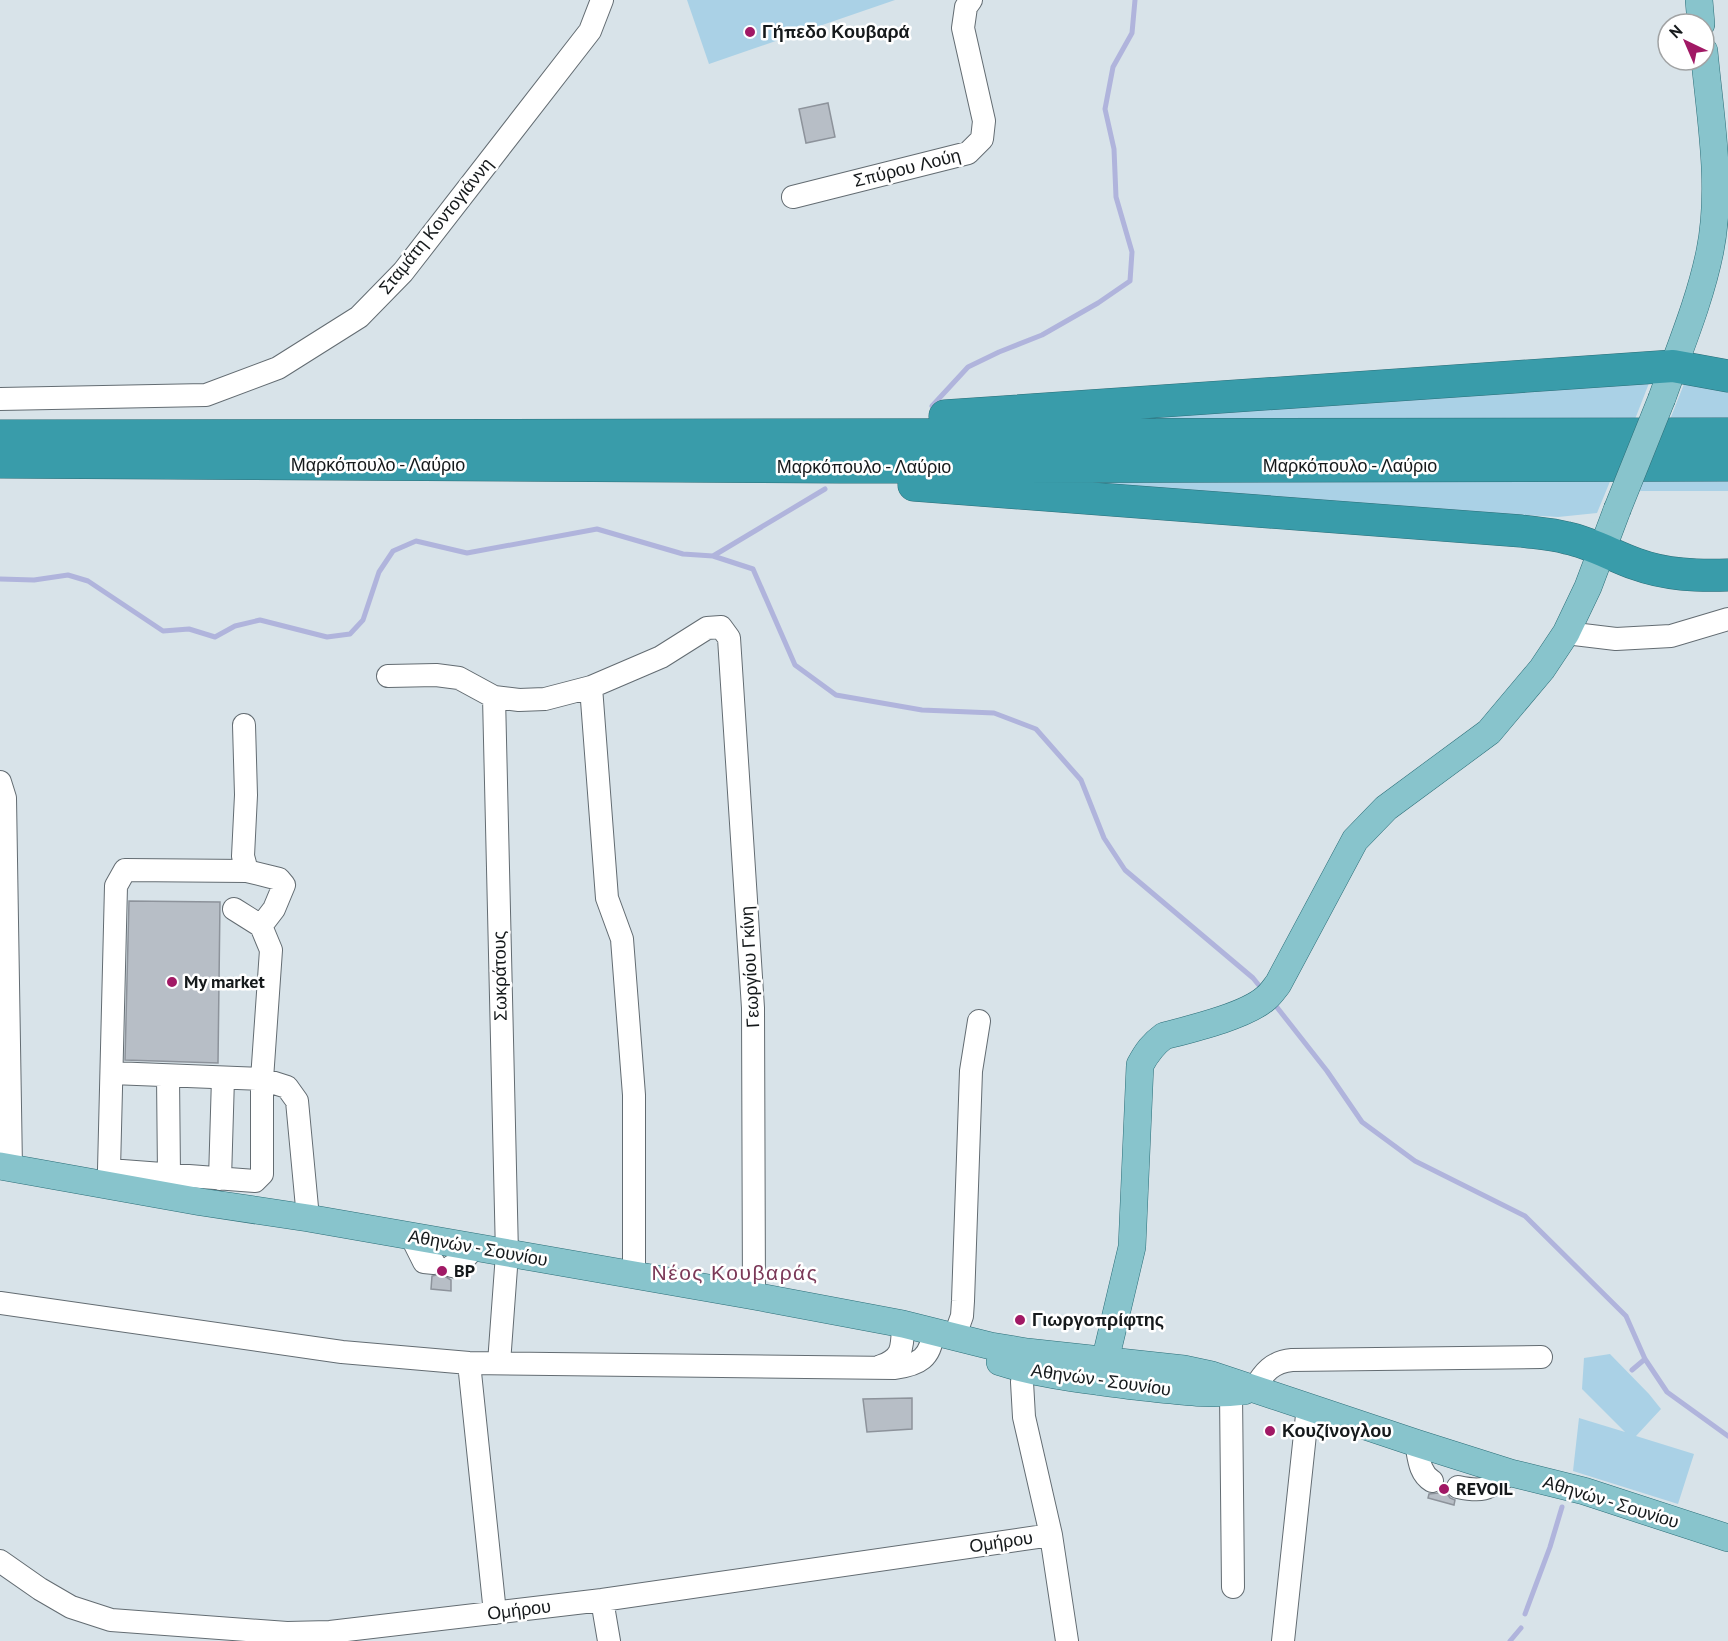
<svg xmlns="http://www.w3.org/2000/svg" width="1728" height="1641" viewBox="0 0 1728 1641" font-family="'PT Sans',sans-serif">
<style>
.green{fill:#aad1e6}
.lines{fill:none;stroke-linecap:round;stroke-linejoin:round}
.stream{stroke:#b0b4dc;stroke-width:5}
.building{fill:#b7bec6;stroke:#8d939b;stroke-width:1.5}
.minor-casing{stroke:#636c72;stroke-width:24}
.major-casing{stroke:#2c6e78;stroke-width:28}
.highway-casing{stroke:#2c6e78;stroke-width:33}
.minor{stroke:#fff;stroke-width:22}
.major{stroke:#88c4cc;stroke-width:27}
.highway{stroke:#399caa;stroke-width:32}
.major-bridge-casing{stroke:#2c6e78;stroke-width:28;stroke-linecap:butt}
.major-bridge{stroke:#88c4cc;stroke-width:27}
.poi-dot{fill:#a11965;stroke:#fff;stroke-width:2}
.labels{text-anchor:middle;stroke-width:5;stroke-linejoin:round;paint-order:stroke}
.poi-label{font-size:18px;font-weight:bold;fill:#15191b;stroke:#fff;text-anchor:start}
.street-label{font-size:18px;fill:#15191b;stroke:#fff}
.quarter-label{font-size:21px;letter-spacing:1.5px;fill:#7b3958;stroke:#fff}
</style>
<rect width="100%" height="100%" fill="#d8e3e9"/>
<path class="green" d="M687,0H895L709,64Z
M1651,378L1632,427L973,428Z
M1686,379L1728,385V427H1667Z
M1611,479L1597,513L1558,517L944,480Z
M1641,479L1728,480V491H1637Z
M1610,1354L1649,1394L1661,1409L1636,1436L1694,1454L1678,1504L1573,1471L1579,1418L1625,1432L1582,1389L1584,1358Z"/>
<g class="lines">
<path class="stream" d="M932,406L968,367L999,352L1042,335L1098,303L1130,281L1132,252L1116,197L1114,149L1105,109L1113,67L1132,33L1135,0
M713,556L753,569L795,665L836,695L922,710L994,713L1036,729L1081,780L1104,838L1125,870L1253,978L1262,989
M0,579L34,580L68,575L88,581L163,631L189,629L215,637L235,626L260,620L327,637L350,634L363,620L379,572L393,551L416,541L467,553L597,529L683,554L713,556L825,489
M1272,1001L1327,1071L1362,1122L1415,1161L1525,1216L1626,1316L1645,1359L1667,1392L1728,1436
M1632,1370L1645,1359
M1525,1614L1550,1547L1562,1507
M1510,1641L1521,1628"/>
</g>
<path class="building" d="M828,103L835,137L806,143L799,109Z
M129,901L220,902L218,1063L125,1060Z
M441,1274L451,1280V1291L431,1289L432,1276Z
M912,1398V1429L867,1432L863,1399Z
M1445,1484L1446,1492L1450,1498L1455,1500L1454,1505L1428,1498L1429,1494L1438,1493Z"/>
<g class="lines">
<g class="minor-casing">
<path id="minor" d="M793,197L968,153L982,139L984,121L963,28L966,7L971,0
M0,399L206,395L278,368L359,317L403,272L590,31L602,0
M1566,633L1616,639L1671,636L1728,619
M388,676L436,675L459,678L494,697L519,700L545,699L591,687L661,657L707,628L721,627L729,638L753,1008L754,1296
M591,687L607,898L622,939L634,1095V1275
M494,697L507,1254L499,1363
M244,725L246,795L243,856L247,871L279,879L284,885L274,909L261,926
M0,782L5,798L11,1168
M234,909L261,926L271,950L262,1079V1174L255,1181L109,1170L116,886L125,870L247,871
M112,1073L262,1079L287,1087L297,1101L308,1218
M168,1076L169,1175
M220,1179L223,1078
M411,1236L424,1262L434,1263
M452,1266L457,1267L475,1247
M0,1303L342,1352L469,1363L894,1368C919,1365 931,1358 933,1332
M954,1338L962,1316L963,1301L971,1071L979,1021
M1027,1353L1022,1382L1024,1417L1051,1535L1067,1641
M469,1363L495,1613
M881,1366C904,1358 902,1346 903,1324
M1254,1389C1264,1372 1272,1362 1292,1360L1541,1357
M1231,1393L1233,1587
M1416,1443C1419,1458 1419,1473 1432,1481
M1458,1487C1486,1493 1488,1488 1511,1473
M0,1561L40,1589L71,1607L111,1620L287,1633L330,1632L602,1600L1051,1535
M602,1600L609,1641
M1283,1641L1308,1406"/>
</g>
<g class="major-casing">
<path id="major" d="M1699,0L1701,24
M1662,398C1679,350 1700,301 1710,251C1723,186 1710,116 1704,51
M0,1166L201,1202L308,1218L754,1296L903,1324L991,1346L1027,1352L1184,1369L1212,1375L1416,1443L1511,1473L1584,1491L1728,1538
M1000,1362C1044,1376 1088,1380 1133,1386C1170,1390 1207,1396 1244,1391
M1100,1382L1132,1247L1140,1065C1147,1052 1153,1044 1164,1036C1191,1029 1246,1016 1266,998C1271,994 1274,989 1278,984L1355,840L1386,808L1489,732L1542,669L1566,633L1588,587L1617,510"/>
</g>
<g class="highway-casing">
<path id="highway" d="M945,416L1673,366L1728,376
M0,436L1728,434
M0,462L840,467L1728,465
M914,485L1521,531C1536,533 1552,534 1567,538C1592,543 1613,556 1636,564C1666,575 1697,576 1728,575"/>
</g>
<use href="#minor" class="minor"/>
<use href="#major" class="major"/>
<use href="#highway" class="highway"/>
<g class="major-bridge-casing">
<path id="major-bridge" d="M1617,510L1662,398"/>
</g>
<use href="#major-bridge" class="major-bridge"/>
</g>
<g class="poi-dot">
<circle cx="750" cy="32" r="6"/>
<circle cx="172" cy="982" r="6"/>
<circle cx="442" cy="1271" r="6"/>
<circle cx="1020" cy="1320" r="6"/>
<circle cx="1270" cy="1431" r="6"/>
<circle cx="1444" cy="1489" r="6"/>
</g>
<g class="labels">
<g class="poi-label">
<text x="762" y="38">Γήπεδο Κουβαρά</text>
<text x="184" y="988">My market</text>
<text x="454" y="1277">BP</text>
<text x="1032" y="1326">Γιωργοπρίφτης</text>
<text x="1282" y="1437">Κουζίνογλου</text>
<text x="1456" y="1495">REVOIL</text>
</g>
<g class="street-label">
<text transform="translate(907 168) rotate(-14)" y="6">Σπύρου Λούη</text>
<text transform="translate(436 226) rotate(-51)" y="6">Σταμάτη Κοντογιάννη</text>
<text x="378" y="471">Μαρκόπουλο - Λαύριο</text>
<text x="1350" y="472">Μαρκόπουλο - Λαύριο</text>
<text x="864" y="473">Μαρκόπουλο - Λαύριο</text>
<text transform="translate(750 967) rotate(-93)" y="6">Γεωργίου Γκίνη</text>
<text transform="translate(500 976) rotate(-91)" y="6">Σωκράτους</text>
<text transform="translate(478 1248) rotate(10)" y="6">Αθηνών - Σουνίου</text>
<text transform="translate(1101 1380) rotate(8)" y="6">Αθηνών - Σουνίου</text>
<text transform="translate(1611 1502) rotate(17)" y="6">Αθηνών - Σουνίου</text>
<text transform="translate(1001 1542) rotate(-8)" y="6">Ομήρου</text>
<text transform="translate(519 1610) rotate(-7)" y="6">Ομήρου</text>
</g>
<g class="quarter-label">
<text x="735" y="1280">Νέος Κουβαράς</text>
</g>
</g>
<g transform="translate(1686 42) rotate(316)"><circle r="28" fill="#ffffff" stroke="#a1a3a4" stroke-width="1.5"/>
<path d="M0-4.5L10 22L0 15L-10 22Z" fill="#a11965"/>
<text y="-9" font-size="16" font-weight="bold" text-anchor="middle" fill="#15191b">N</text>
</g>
</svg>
